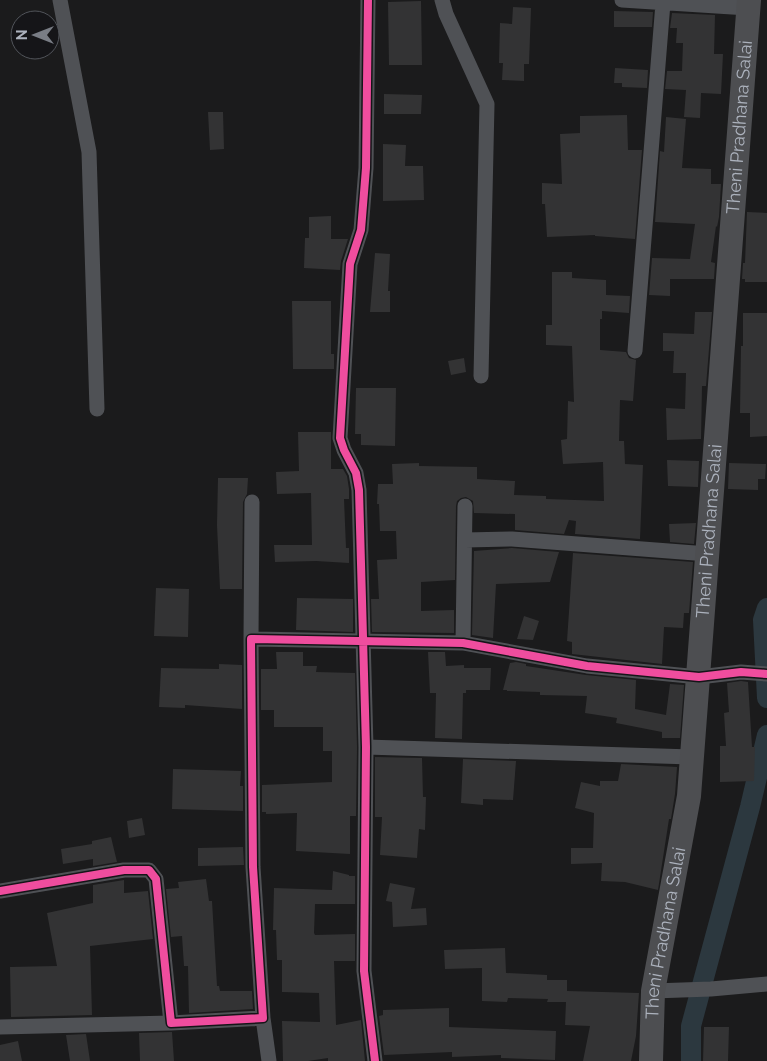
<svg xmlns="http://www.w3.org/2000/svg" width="767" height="1061" viewBox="0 0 767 1061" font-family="Raleway,sans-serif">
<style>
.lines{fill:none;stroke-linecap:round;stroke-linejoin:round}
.canal{stroke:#2c383f;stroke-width:20}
.building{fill:#333334}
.street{stroke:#4f5155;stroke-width:15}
.primary{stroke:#4d4e51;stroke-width:24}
.cycleway-casing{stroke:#151518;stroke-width:11}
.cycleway{stroke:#ef4d9e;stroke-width:8}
.labels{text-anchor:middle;stroke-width:5;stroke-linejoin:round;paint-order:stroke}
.street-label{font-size:18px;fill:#acb2bd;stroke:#151518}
</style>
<rect width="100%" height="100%" fill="#1b1b1c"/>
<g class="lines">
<path class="canal" d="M767,608L763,620L767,698
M691,1061V1026L750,807L767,735"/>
</g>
<path class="building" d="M421,1L422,65H389L388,2Z
M513,7L531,8L529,64H524V81L502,80L503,63H499L500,23L512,24Z
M614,11L653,12L652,27H614Z
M672,13L715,15L714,54H723L721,94L701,93L700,118L684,117L686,90L665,89L667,71H682L683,43H676L677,28H670Z
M615,68L648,70L647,88L622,87V83H614Z
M384,94L422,95L421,114H384Z
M208,112H223L224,149L210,150Z
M627,115L628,150H642L635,239L595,236V235L547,237L545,204H542V183L562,184L560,134L580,133V116Z
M666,117L686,119L682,168L711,169V184H721L719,217L717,227L716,226L711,262L715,263L714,279H670V296L649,295L652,258L690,259L695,224L655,222L660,151L664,152Z
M383,144L406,145L405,166H423L424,200L383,201Z
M747,212L767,213V282H745V279H742L743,263H745Z
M331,216V239H348L341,261L340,270L304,268L305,238H309V217Z
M375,253L390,254L388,291H390V312H370Z
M552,272H572V278L606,280V295L630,296L629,313L602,311V319H600V350L626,352L629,358L636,360L633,401L620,400L619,441H624L625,464L643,465L640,539L575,534L576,521L569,520L564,534L515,530V514L474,513L473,501L466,497L461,498L457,501L456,506L455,580L421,582V611L454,610V633L372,632L371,599H379L377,560L397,559L396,531H380L379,504H377L378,484H393L392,464L419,463V466L477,467V479L515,481L514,495L546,496V499L604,501L603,462L563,464L561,440L567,439L568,401L574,402L572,346L546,345V325H552Z
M292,301H331V354H334V369H293Z
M695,312H712L706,386H702L701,439L667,440L666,408L685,409L686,373H673L674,351H663V333L694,334Z
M743,313H767V436L750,437V413H740L741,346H743Z
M464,358L466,372L451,375L448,361Z
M356,388H396L395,446L361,445V434H355Z
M298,432H331V469H343L347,476L349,489V499H344L346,548H349V563L316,561L275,562L274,545H312L311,493L277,494L276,472L299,471Z
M667,460L699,461L698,487L668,486Z
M729,463L766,464L765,479H758V490L728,489Z
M218,478H248L247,494L243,502L242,589H220L217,525Z
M696,523L694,544L670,542L669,524Z
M512,548L559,552L550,582L496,584L493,638L472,635L474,551Z
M573,553L693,562L689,613H684L683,628L664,627L662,664L572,654V642L567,641Z
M156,588L189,589L188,637L154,636Z
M297,598L353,599V632L296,630Z
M524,616L539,621L533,640L517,639Z
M276,652H303V666H317L316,672L355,673L357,747L356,816H350V854L296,851L297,813L266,814V812H262V785L332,782V751H323V727H274V710H261V669H277Z
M428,652H445L446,666L464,665V668H491L490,690H466V693H463L462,739L435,738L436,693H430Z
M516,662L526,664V666L586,675L636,680L635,709L666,715L670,684L684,685L680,738H662V732L616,723L617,718L585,713L587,696L540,695V692L507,691V690H503L510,663Z
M219,664L242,665V709L185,705V708L159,707L161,668L219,669Z
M741,681L748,682L752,747H755L754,781L720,782V746H726L724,713L729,712L727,683Z
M375,757L422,758L423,797H426L425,830L419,829L417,858L380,855L382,817H375Z
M463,759L516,761L513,800L483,799V805L461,803Z
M621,764L677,767L675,794L671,819H669L658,890L625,882L601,881L602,863L571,864V848H593L594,813L575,808L581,782L600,786V781H618Z
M173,769L241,771L240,786H243V811L172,809Z
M142,818L145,835L129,838L127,821Z
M111,837L117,862L93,866V859L63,864L61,849L92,844V841Z
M243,847L244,865L198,866V848Z
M333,871L349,875V876H355V904H315L314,933L315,935L355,934V961H334L336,1025L361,1020L365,1061H328V1058L308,1061H283L282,1021L320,1022L319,993L282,992V960H277L276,930H273L274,888L332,890Z
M206,879L209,901H212L217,986H219L220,991H252L253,1009L189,1013L188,966H184L182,936L171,937L166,889L179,888L178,882Z
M124,880V893L148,891L153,939L90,946L92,1015L11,1017L10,967L57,966L47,913L93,903V885Z
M390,883L415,888L411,909L426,908L427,925L393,927L392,902L386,901Z
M505,948L506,973L547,975V980H567V991L639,993L636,1036L631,1061H583L590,1026L565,1025L566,1002H547L548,999L508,998L507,1002L482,1001V968L445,969L444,950Z
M449,1008V1027L556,1031L555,1060L501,1058V1055L452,1057V1052L384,1055L379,1016L383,1015V1010Z
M704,1027H729L728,1061H703Z
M172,1032L174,1061H140L139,1033Z
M86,1034L90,1061H70L66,1035Z
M18,1041L22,1061H0V1045Z"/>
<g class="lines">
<path class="street" d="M60,0L89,152L97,409
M368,0L366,168L361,230L350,264L340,438L344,450L356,473L359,490L366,747L364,971L375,1061
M442,0L446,14L487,104L481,376
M622,0L748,8
M635,351L663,3
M465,540L512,539L708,554
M251,639L252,502
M463,643L465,506
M366,747L692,757
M0,891L124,870H149L156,879L171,1023L263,1018L253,867L251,639L463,643L587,666L699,677L741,672L767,674
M653,991L711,989L767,984
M263,1018L269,1061
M0,1027L171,1023"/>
<path class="primary" id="s1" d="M651,1061L653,991L689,796L749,0"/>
<g class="cycleway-casing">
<path id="cycleway" d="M368,0L366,168L361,230L350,264L340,438L344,450L356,473L359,490L366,747L364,971L375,1061
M0,891L124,870H149L156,879L171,1023L263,1018L253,867L251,639L463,643L587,666L699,677L741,672L767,674"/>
</g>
<use href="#cycleway" class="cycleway"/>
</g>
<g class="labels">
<g class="street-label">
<text dy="6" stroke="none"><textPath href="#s1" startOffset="939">Theni Pradhana Salai</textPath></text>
<text dy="6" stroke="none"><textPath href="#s1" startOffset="534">Theni Pradhana Salai</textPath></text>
<text dy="6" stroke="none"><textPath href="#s1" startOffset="129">Theni Pradhana Salai</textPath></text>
</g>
</g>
<g transform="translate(35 35) rotate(270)"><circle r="24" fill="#151518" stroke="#51545a"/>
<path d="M0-4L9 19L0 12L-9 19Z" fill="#797d85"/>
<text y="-8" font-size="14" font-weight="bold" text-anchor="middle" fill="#acb2bd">N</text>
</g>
</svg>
